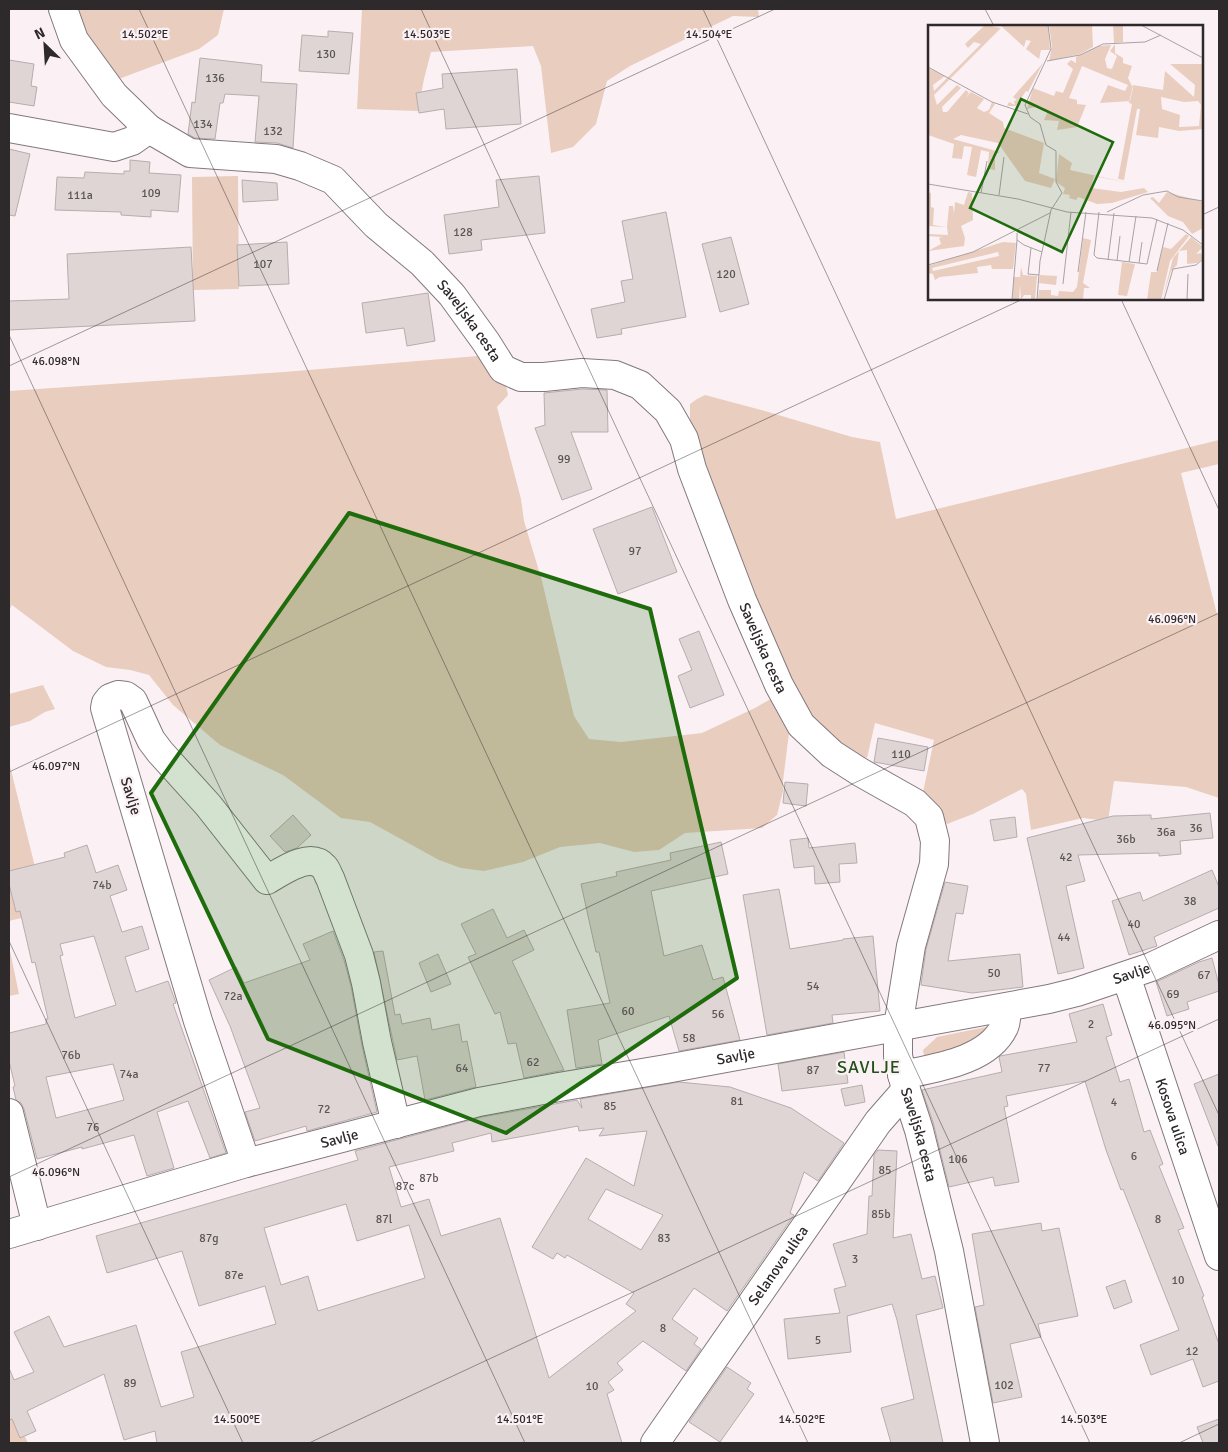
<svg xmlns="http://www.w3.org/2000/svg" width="1228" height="1452" viewBox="0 0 1228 1452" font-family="Signika,sans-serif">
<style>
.green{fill:#e9cdbf}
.building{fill:#e0d5d5;stroke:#b8acac;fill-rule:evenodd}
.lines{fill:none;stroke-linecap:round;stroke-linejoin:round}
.minor-casing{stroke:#82797d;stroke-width:30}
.minor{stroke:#fff;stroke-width:28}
.marked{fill:#1f6c0d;fill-opacity:0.2;stroke:#1f6c0d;stroke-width:4;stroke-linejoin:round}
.ticks{fill:none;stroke:#2e2a2c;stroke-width:1;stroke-opacity:0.45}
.labels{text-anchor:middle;stroke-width:4.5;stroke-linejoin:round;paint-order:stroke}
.number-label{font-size:12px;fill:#5a5556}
.street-label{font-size:15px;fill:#2e2a2c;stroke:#fbf1f5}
.quarter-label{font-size:18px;letter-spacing:1px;fill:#215018;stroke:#fbf1f5}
.inset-road{fill:none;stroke:#a9a1a5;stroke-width:1}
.view{fill:#1f6c0d;fill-opacity:0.15;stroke:#1f6c0d;stroke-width:2.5}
.inset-edge{fill:none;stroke:#2e2a2c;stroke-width:2.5}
.ticks-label{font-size:12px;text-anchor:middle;fill:#2e2a2c;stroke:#fbf1f5;stroke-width:4.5;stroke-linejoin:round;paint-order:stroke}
</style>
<rect width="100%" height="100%" fill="#fbf1f5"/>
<path class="green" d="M76,9H224L218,35L199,49L116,80L101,61L77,14Z
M362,9H758L759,17L733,16L630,66L607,81L596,124L573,147L551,153L541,66L533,46L431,52L424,79L418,111L357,109Z
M238,176L239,289L193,290L192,177Z
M478,356L505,381L508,395L497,407L521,499L524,521L542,581L574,716L589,739L621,742L702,733L755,708L774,697L790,725L783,781V791L777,815L762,828L685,833L659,850L634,852L600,843L560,847L523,862L484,871L461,868L439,860L370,822L341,818L283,775L220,745L173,705L149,675L130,670L106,667L73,651L12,605L9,610V391L284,372Z
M705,395L765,411L852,437L880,442L896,519L1219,440V464L1181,473L1217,614H1219V798L1186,787L1114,781L1108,821L1083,818L1031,830L1026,794L1022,789L973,814L947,824L927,801L922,797L934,740L875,723L867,758L840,748L809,722L698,463L690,423V404L697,399Z
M43,685L55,709L45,712L30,721L9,727V694Z
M9,762L44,903L25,917L9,921Z
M9,946L19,994L9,996Z
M986,1027L988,1034L959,1050L924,1056L923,1050L937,1037Z
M9,1403L28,1443H9Z"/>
<path class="building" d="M328,31L353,33L349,74L299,71L302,35L328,37Z
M200,58L262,65L261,82L297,84L293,148L277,143L255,142L259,96L225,94L223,103H220L215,139L195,138L188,134L192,102L195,103Z
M9,60L34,64L31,86L37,87L34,106L9,102Z
M517,69L521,124L446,129L444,109L419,113L416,93L443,88L442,74Z
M9,149L30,154L15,216L9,215Z
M130,160L150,162L149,173L181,175L178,212L151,210V217L121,215V212L55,210L57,177L84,178L85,172L124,174V171H130Z
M539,176L545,233L481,240L482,250L449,254L444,215L499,207L496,180Z
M242,180L277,183L278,200L243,202Z
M666,212L686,317L621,329L622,334L597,338L591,309L625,302L621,281L633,279L622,221Z
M731,237L749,304L720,312L702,244Z
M287,242L289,284L239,286L237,245Z
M191,247L195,321L9,330V301L69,299L67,254Z
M428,293L435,341L407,346L404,328L366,333L362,303Z
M582,389L607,390L608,432H571L592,489L562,500L535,428L545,425L544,393Z
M652,507L677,572L618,594L593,529Z
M699,631L724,695L690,708L678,676L692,670L679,639Z
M878,738L928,747L924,771L874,762Z
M785,782L808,784L806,806L783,803Z
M1210,813L1213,838L1180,841L1181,854L1159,856V853L1078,855L1085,881L1066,886L1084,968L1058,974L1027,838L1113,816L1151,815V819Z
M293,815L311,835L297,848L285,852L270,836Z
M1015,817L1017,837L994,841L990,820Z
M808,838L809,848L855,843L857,863L839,864L840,882L815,884L814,866L794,868L790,840Z
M721,842L728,874L651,891L664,956L702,945L713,980L723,977L740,1040L679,1051L669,1016L598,1040L602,1064L576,1068L567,1010L610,1003L599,952H596L581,884L617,876L616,872L671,860L670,853Z
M87,845L96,873L118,865L127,890L110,896L122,932L142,926L149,949L125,957L136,992L168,981L176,1003L173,1004L226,1153L210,1158L188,1101L157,1112L174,1168L147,1176L134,1135L82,1149V1147L37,1159L24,1109L21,1103L16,1100L13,1087L15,1086L9,1061V1033L46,1024V1019H48L35,962L32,963L20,911L16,912L9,884V871L65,857L64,853ZM94,936L116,1005L75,1018L60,956L63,955L60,944ZM113,1064L124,1100L56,1118L46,1077Z
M1212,870L1219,887V908L1154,937L1157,946L1129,955L1112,901L1140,892L1143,901Z
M945,882L968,886L963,914L956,913L948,961L1020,954L1023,987L972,993L921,985L926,949Z
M779,889L790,949L843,940V939L873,936L880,1011L832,1015L833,1023L767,1035L743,895Z
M493,909L507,938L524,930L534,950L512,961L564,1070L524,1078L516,1043L508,1044L500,1012L495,1014L468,957L476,954L461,924Z
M333,931L344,960L351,986L362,1046L377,1112L307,1131L306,1126L255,1141L245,1112L260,1108L230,1026L209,980L236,967L244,983L310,960L303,944Z
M383,951L395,1015L400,1014L402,1024L430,1018L432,1030L459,1024L462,1042L467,1041L476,1087L425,1100L417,1056L397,1060L374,952Z
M438,954L451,984L431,992L419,963Z
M1212,958L1219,985V991L1187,1002L1189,1009L1167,1016L1156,982L1199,962Z
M1103,1004L1112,1035L1106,1037L1120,1082L1129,1079L1144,1132L1150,1130L1163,1164L1159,1166L1184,1228L1178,1230L1204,1296L1202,1297L1219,1344V1381L1203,1387L1193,1359L1151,1375L1140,1345L1179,1330L1123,1189L1121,1190L1106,1150L1085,1081L1006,1096L1008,1106L1004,1107L1019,1182L995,1186L993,1177L949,1187L933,1122L922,1090L1002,1072L999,1057L1000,1056L1077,1042L1069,1014Z
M844,1052L848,1083L782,1091L778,1064Z
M1219,1074V1146H1218L1194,1084Z
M679,1082L730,1087L791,1108L844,1143L818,1181L804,1172L790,1213L794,1215L727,1311L694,1288L672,1319L698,1338L694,1344L701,1349L686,1371L643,1341L617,1363L623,1370L608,1382L614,1390L607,1394L622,1443H157L155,1431L124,1440L104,1374L27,1411L36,1431L20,1438L12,1419L9,1420V1368L14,1380L34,1372L14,1332L49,1316L64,1347L136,1325L161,1407L194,1397L181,1352L276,1324L265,1286L199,1306L182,1251L107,1273L96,1236L358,1160L355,1151L482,1117L577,1100L582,1108L580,1099ZM578,1126L579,1131L604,1128L599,1136L647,1131L634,1186L586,1158L532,1247L553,1259L557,1253L565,1258L567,1255L634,1293L626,1304L636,1311L549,1378L500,1218L441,1236L429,1199L401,1207L389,1167L454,1151L452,1143L491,1133L492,1142ZM606,1189L663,1215L641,1250L588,1219ZM346,1204L357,1241L409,1225L425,1278L318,1311L308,1276L281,1285L264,1228Z
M862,1085L865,1102L845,1106L841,1089Z
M878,1150L897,1151L893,1238L911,1234L922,1279L935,1276L943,1308L916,1315L943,1443H891L881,1408L914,1399L897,1320L892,1304L847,1316L851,1352L788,1359L784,1319L840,1313L834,1289L846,1286L833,1244L867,1234L869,1196H872L874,1155Z
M1041,1223L1042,1231L1059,1228L1078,1316L1038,1324L1041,1337L1010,1344L1022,1397L993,1403L975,1307L984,1305L972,1234Z
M1125,1280L1132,1302L1114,1309L1106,1287Z
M727,1367L751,1383L747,1389L754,1394L720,1442L689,1422Z
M1219,1419V1443H1203L1197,1427Z"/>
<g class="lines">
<g class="minor-casing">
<g id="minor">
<path id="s1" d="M63,9L74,40L114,95L149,129L190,153L276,159L300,166L333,180L376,225L422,263L452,295L486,342L503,369L521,377H544L582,373L615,375L640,385L668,411L684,439L692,469L742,600L779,685L801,725L832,754L860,772L915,803L929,817L935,841L934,864L911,946L898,1027V1056L906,1090L919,1130L949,1251L985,1443"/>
<path d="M9,128L114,147L132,141L149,129"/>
<path id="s2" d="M1126,976L1219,1256"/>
<path d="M902,1075C935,1068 988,1061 1004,1027C1007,1021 1006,1014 1007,1007"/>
<path d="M9,1113L37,1226"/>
<path d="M246,1163L198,1021L107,715L105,708L106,703L110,698L118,695L126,696L133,701L151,740L160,752L208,805L267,880C281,872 310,851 324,867C327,870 328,875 330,878L359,955L366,983L377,1042L396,1124"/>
<path id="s3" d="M9,1234L246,1163L479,1102L559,1087L666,1069L1049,999L1077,992L1151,967L1219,935"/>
<path id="s4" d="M655,1443L878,1122L906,1090"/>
</g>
</g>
<use href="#minor" class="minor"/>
</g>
<path class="marked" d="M349,513L650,609L737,978L506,1133L268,1039L151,793Z"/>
<path class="ticks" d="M139,9L808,1443M421,9L1090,1443M703,9L1219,1115M985,9L994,26M1202,215L1219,207M1121,299L1219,510M9,335L525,1443M9,366L775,9M9,772L1023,299M9,941L243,1443M9,1177L1219,613M309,1443L1219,1019M1179,1443L1219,1424"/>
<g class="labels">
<g class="number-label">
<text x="326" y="58">130</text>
<text x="215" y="82">136</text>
<text x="203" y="128">134</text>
<text x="273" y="135">132</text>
<text x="151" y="197">109</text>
<text x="80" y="199">111a</text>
<text x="463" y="236">128</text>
<text x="263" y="268">107</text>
<text x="726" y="278">120</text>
<text x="564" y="463">99</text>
<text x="635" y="555">97</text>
<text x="901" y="758">110</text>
<text x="1196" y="832">36</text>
<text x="1166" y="836">36a</text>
<text x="1126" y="843">36b</text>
<text x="1066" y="861">42</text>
<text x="102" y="889">74b</text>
<text x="1190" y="905">38</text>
<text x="1134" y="928">40</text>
<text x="1064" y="941">44</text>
<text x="994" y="977">50</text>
<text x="1204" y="979">67</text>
<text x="813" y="990">54</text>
<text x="1173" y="998">69</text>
<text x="233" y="1000">72a</text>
<text x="628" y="1015">60</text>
<text x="718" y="1018">56</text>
<text x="1091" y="1028">2</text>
<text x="689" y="1042">58</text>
<text x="71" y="1059">76b</text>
<text x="533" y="1066">62</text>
<text x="462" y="1072">64</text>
<text x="1044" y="1072">77</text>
<text x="813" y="1074">87</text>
<text x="129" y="1078">74a</text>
<text x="737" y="1105">81</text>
<text x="1114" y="1106">4</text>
<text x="610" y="1110">85</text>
<text x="324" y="1113">72</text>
<text x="93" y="1131">76</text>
<text x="1134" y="1160">6</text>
<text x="958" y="1163">106</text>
<text x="885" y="1174">85</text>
<text x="429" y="1182">87b</text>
<text x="405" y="1190">87c</text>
<text x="881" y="1218">85b</text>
<text x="384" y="1223">87l</text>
<text x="1158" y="1223">8</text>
<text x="209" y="1242">87g</text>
<text x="664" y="1242">83</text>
<text x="855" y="1263">3</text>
<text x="234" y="1279">87e</text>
<text x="1178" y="1284">10</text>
<text x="663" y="1332">8</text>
<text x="818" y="1344">5</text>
<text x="1192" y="1355">12</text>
<text x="130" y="1387">89</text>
<text x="1004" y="1389">102</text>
<text x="592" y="1390">10</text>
</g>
<g class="street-label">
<text dy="5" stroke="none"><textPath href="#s1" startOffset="541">Saveljska cesta</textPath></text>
<text dy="5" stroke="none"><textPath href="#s1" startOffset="1035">Saveljska cesta</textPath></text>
<text transform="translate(131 796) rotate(73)" y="5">Savlje</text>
<text dy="5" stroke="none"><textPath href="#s3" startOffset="1154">Savlje</textPath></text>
<text dy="5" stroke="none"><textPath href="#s3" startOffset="749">Savlje</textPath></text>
<text dy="5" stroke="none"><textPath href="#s2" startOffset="148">Kosova ulica</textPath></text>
<text dy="5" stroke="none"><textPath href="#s1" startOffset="1605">Saveljska cesta</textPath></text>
<text dy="5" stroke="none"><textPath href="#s3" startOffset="344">Savlje</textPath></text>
<text dy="5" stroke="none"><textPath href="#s4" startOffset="216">Selanova ulica</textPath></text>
</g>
<g class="quarter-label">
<text x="869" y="1073">SAVLJE</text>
</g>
</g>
<g transform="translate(928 25)">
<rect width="275" height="275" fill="#fbf1f5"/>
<path d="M57,0L73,3L6,70L9,80L29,60L33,63L14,82L15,87H19L38,65L41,68L38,72L43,67L56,74L49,83L56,87L61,85L64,77L67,79L61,88L75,97L76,103L116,118L111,148L127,154L123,163L97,156L70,118L33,110L25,114L72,127L67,129V145L61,144L59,150L61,127L53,125L48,152L39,150L44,122L36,121L34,134L24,133L26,119L0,110V43L17,51L5,60L6,66L53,19L46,17L40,23L37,19ZM72,0H120L122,25H113L111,34L98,24L103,16L98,15L96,22ZM121,0H164L165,22L152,29L121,36L124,22ZM185,0H195V17L186,18ZM187,19V28L195,33V38L204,41L200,53L205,63L202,76L172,78L180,60L197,66L200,60L154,41L141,73L149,75V79L158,80L149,102L129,105L131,96L116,95L120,86L111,81L99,84L105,63L126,71L128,66L135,68L145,44L139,39L143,35L148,38V32L171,21L183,20L177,34L179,43L184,44L189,31L182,26ZM115,38L100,67L98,66L88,81H79L81,77L87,80L86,76L89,75L85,72ZM242,39H275V104L251,106L231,102L230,113L208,110L212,84H209L196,155L190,154L204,79L201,78L205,60L235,65L237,46L266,72L267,60ZM233,72L256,77L270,76L273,80L271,101L251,102L252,90L234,84ZM131,129L144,138L142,145L205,159L166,151L163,163L193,167L216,163L220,167L184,178L169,179L150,172L148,175L141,173L142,170L135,169L137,163L128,157ZM0,167L3,168V182L6,183L5,200L19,202L21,181H25L26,189L27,177L36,180L40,167L44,168L45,195L33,201L37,213L36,221L0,226L13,219L11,213L14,212L0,211V209L20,210L19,202L0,201ZM239,167L275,177V203L264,209L255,197L240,191L222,173L225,172L231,178ZM258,209L261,211L242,236L233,275H219L223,247H229L235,222L243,224ZM263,212L275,222L268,229L273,228L275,233L269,238L259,239V225L251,226L249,240L243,246L234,275L245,233ZM155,213L163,215L155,258L162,263H156L155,275H110L111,265H123V270L130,271L131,266L145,267L149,262ZM75,217L88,218L85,244H64L63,240L49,242L50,248L12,252L7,255L5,249L0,248V241ZM70,227L71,231L5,246L4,243ZM194,237L207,239L199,271L190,270ZM93,242L95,250L109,251L107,275H103V270H96L93,275L92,260L91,275H85V252H92ZM112,250L129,251L128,260L111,258Z" fill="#e9cdbf" fill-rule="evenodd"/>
<path class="inset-road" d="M213,0L275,33M119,36L152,30L175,19L217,17L233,10M0,42L64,77L100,89M0,159L90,174L139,187L224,193L255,205L275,220M53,168L59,136M71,170L76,132M171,187L166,230L169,233L219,239L229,194M179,187L215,170L239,166L250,172L275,176M89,208V215L96,220L114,227M103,223L100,249L111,250M180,235L186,188M189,236L192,211M201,237L208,191M211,238L214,217M0,240L45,227L122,188M229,246L240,198M150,247L158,187M135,259L143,187M84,275L89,215M109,275L112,236L123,185L134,168L128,157V126L118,120L112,99L102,92L97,80L123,24L120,0M236,275L245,244L268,240L275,234M259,275L260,249"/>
<path class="view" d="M93,74L185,117L134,227L42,183Z"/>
<rect width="275" height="275" class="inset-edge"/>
</g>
<g class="ticks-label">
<text x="145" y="38">14.502°E</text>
<text x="427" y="38">14.503°E</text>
<text x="709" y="38">14.504°E</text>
<text x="56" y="365">46.098°N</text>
<text x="1172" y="623">46.096°N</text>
<text x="56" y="770">46.097°N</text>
<text x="1172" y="1029">46.095°N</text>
<text x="56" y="1176">46.096°N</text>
<text x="237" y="1423">14.500°E</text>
<text x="520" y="1423">14.501°E</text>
<text x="802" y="1423">14.502°E</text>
<text x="1084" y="1423">14.503°E</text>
</g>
<rect width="1228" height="1452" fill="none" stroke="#2e2a2c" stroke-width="20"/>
<g transform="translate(45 45) rotate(335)" stroke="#fbf1f5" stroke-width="4" paint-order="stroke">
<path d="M0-4L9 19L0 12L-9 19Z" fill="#2e2a2c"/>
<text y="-8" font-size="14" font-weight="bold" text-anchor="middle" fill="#2e2a2c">N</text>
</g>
</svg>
